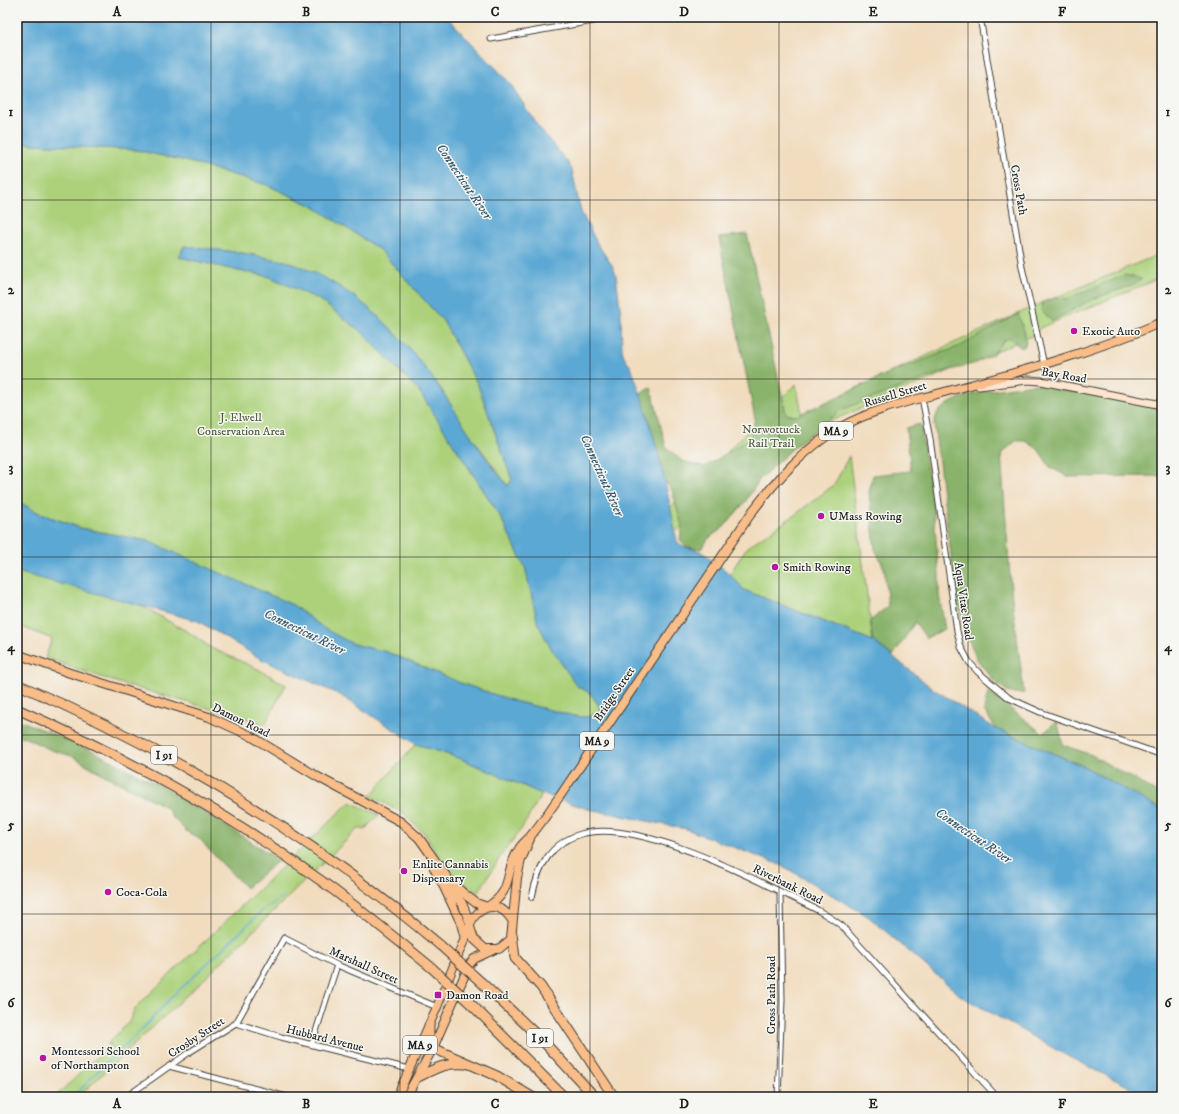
<svg xmlns="http://www.w3.org/2000/svg" width="1179" height="1114" viewBox="0 0 1179 1114" font-family="'IM FELL DW Pica',serif">
<style>
.green{fill:#acd17a;stroke:#64764b}
.forest{fill:#89b36a;stroke:#526843}
.water{fill:#5ba8d4;stroke:#3c6278}
.lines{fill:none;stroke-linecap:round;stroke-linejoin:round}
.stream{stroke:#5ba8d4;stroke-width:1.5}
.minor-casing{stroke:#3c3934;stroke-width:7}
.secondary-casing{stroke:#3c3934;stroke-width:9}
.primary-casing{stroke:#3c3934;stroke-width:10}
.trunk-casing{stroke:#3c3934;stroke-width:10}
.motorway-casing{stroke:#3c3934;stroke-width:11}
.minor{stroke:#fff;stroke-width:5}
.secondary{stroke:#fde5d0;stroke-width:7}
.primary{stroke:#f9bd89;stroke-width:8}
.trunk{stroke:#f9bd89;stroke-width:8}
.motorway{stroke:#f9bd89;stroke-width:9}
.motorway-bridge-casing{stroke:#3c3934;stroke-width:11;stroke-linecap:butt}
.motorway-bridge{stroke:#f9bd89;stroke-width:9}
.grid{fill:none;stroke:#1c1c1c;stroke-width:1;stroke-opacity:0.55}
.poi-dot{fill:#b5179e;stroke:#f6f6f2;stroke-width:1.5}
.labels{text-anchor:middle;stroke-width:3;stroke-linejoin:round;paint-order:stroke}
.shield{fill:#f6f6f2;stroke:#5d5d5c;stroke-width:1}
.shield-label{font-size:11px;font-weight:bold;fill:#1c1c1c}
.street-label{font-size:12px;fill:#1c1c1c;stroke:#f6f6f2}
.poi-label{font-size:12px;fill:#1c1c1c;stroke:#f6f6f2;text-anchor:start}
.park-label{font-size:12px;fill:#4e5b3d;stroke:#f6f6f2}
.water-label{font-size:13px;font-style:italic;fill:#385b6f;stroke:#f6f6f2}
.neatline{fill:none;stroke:#1c1c1c;stroke-width:1.5}
.grid-label{font-size:13px;text-anchor:middle;font-weight:bold;fill:#1c1c1c}
</style>
<rect width="100%" height="100%" fill="#f6f6f2"/>
<filter id="ink" filterUnits="userSpaceOnUse"><feTurbulence type="fractalNoise" baseFrequency=".025" numOctaves="2"/><feDisplacementMap in="SourceGraphic" scale="8" xChannelSelector="R" yChannelSelector="G"/><feConvolveMatrix kernelMatrix="1 2 1 2 8 2 1 2 1" color-interpolation-filters="sRGB"/></filter>
<filter id="wash" filterUnits="userSpaceOnUse"><feTurbulence type="fractalNoise" baseFrequency=".012" numOctaves="4" result="noise"/><feDisplacementMap in="SourceGraphic" scale="16" xChannelSelector="R" yChannelSelector="G"/><feGaussianBlur stdDeviation="0.9" result="paint"/><feColorMatrix in="noise" values="0 0 0 0 0 0 0 0 0 0 0 0 0 0 0 0 0 1.4 0 .05"/><feComposite in="paint" operator="in"/></filter>
<g filter="url(#wash)">
<rect width="100%" height="100%" fill="#f1dcbe"/>
<path class="green" d="M17,143L136,150L186,161L267,185L313,206L380,250L443,321L478,385L512,480L508,486L461,422L440,387L293,263L244,253L184,246L179,257L239,271L268,276L318,299L362,332L419,391L500,516L525,567L538,624L577,686L590,693L600,707L599,713L587,717L574,716L514,701L463,684L387,652L353,644L148,541L81,528L39,513L17,501Z
M1162,253V277L1040,328L1034,335L805,432L682,526L615,589L604,572L796,384L802,413L1026,310Z
M849,456L873,641L744,590L729,575L747,547L792,517L834,485Z
M17,564L136,603L190,633L211,648L256,668L286,685L265,724L119,683L45,658L52,639L17,625Z
M416,744L461,759L542,794L522,828L502,854L478,893L446,871L425,834L403,813L370,796Z
M350,802L379,815L364,830L359,828L201,982L78,1097H55L111,1044H107L129,1022L135,1008Z"/>
<path class="forest" d="M747,234L786,414L796,416L890,373L960,346L1018,314L1024,330L1026,343L1024,347H1020L1010,338L1004,340L993,354L976,363L940,373L841,410L794,447L760,479L745,502L723,528L709,538L701,549L687,547L680,540L682,526L672,490L662,477L639,395L651,387L666,447L682,461L705,467L750,438L755,419L719,238Z
M1125,275L1142,279L1133,285L1093,299L1052,321L1041,311L1042,302L1054,298L1066,299Z
M1034,384L1055,386L1162,409V476L1068,477L1050,467L1038,449L1026,441H1016L1001,454L1011,590L1024,693H1010L995,682L976,658L966,632L957,601L934,424C935,420 936,415 938,412C958,391 1006,389 1034,384Z
M920,424L933,505L939,574V595L945,629L926,638L915,622L893,656L873,641L870,621L888,606L884,568L875,549L869,492L873,475L911,471L906,428Z
M988,691L1043,734L1057,720L1063,745L1092,755L1159,794H1162V810L1085,767L996,729L984,710Z
M17,719L93,751L178,795L279,860L246,888L209,850L201,840L186,831L173,818L166,807L106,776L72,756L51,750L17,734Z"/>
<path class="water" d="M17,17H447L510,83L537,125L568,163L572,170L581,212L598,245L612,265L616,275L621,314L622,350L625,359L631,367C653,426 666,479 677,542C685,549 695,548 703,553C718,563 733,576 744,590L873,641L932,688L996,729L1085,767L1162,810V1097H1150L1069,1057L961,996L869,917L783,866L686,829L588,809L542,794L461,759L416,744L340,695L261,659L198,621L17,572V501L39,513L80,528L148,541L293,605L325,629L353,644L387,652L463,684L514,701L574,716L587,717L599,713L600,707L590,693L577,686L552,650L538,624L525,567L500,516L419,391L362,332L318,299L268,276L239,271L179,257L184,246C212,249 240,252 268,258C276,260 286,260 294,264C356,287 402,334 439,387C462,420 482,456 508,486L512,480L478,385L443,321L380,250L313,206L267,185L186,161L136,150L17,143Z"/>
<g class="lines">
<path class="stream" d="M74,1097L93,1076L141,1030L173,996L261,912L284,896"/>
</g>
</g>
<g filter="url(#ink)">
<g class="lines">
<g class="minor-casing">
<path id="minor" d="M980,17L1022,267L1044,365
M491,39L616,17
M922,398L930,439L957,631L961,647L969,662L978,672L1009,698L1040,712L1162,755
M532,897C538,867 550,843 581,834C633,819 734,869 781,892C803,903 823,911 842,926L997,1097
M236,1023L281,1037L409,1069
M312,1044L337,965
M169,1066L287,1097
M126,1097L188,1053L236,1023L284,938L337,965L437,1007
M778,1097L782,1000L780,892"/>
</g>
<g class="secondary-casing">
<path id="secondary" d="M979,386L1028,380L1041,381L1162,405"/>
</g>
<g class="primary-casing">
<path id="primary" d="M17,654L70,673L209,717L249,735L318,777L401,822L419,838L449,880L463,893L476,903L487,907
M434,868L442,883L462,903L470,923
M444,887L461,923L465,939"/>
</g>
<g class="trunk-casing">
<path id="trunk" d="M487,907C515,890 503,873 519,849C522,843 529,839 533,833C543,821 551,808 560,796L752,512C777,479 804,449 839,428C878,406 921,399 963,387C1030,369 1098,350 1162,322
M470,927L474,939L485,949H499L511,939L517,878L521,860L530,839
M397,1097L437,1007L473,918C485,903 501,903 512,920
M406,1097L433,1048L469,965L474,959L493,950"/>
</g>
<g class="motorway-casing">
<path id="motorway" d="M17,684C171,750 313,838 441,946
M17,709C124,756 226,812 320,880C359,908 395,938 432,968
M512,934L515,958L541,987L614,1097
M481,982L541,1039L595,1097
M471,1004L564,1097
M429,1026V1039L433,1048L497,1076L532,1097
M418,1077C434,1069 446,1062 465,1064"/>
</g>
<use href="#minor" class="minor"/>
<use href="#secondary" class="secondary"/>
<use href="#primary" class="primary"/>
<use href="#trunk" class="trunk"/>
<use href="#motorway" class="motorway"/>
<g class="motorway-bridge-casing">
<path id="motorway-bridge" d="M441,946L481,982
M432,968L471,1004"/>
</g>
<use href="#motorway-bridge" class="motorway-bridge"/>
</g>
</g>
<path class="grid" d="M211,17V1097M400,17V1097M590,17V1097M779,17V1097M968,17V1097M17,200H1162M17,379H1162M17,557H1162M17,735H1162M17,914H1162"/>
<g class="poi-dot">
<circle cx="1074" cy="331" r="4"/>
<circle cx="821" cy="516" r="4"/>
<circle cx="775" cy="567" r="4"/>
<circle cx="404" cy="871" r="4"/>
<circle cx="108" cy="892" r="4"/>
<rect x="434" y="991" width="8" height="8" rx="2"/>
<circle cx="43" cy="1058" r="4"/>
</g>
<g class="labels">
<g class="shield">
<rect x="819" y="422" width="34" height="18" rx="3"/>
<rect x="580" y="732" width="34" height="18" rx="3"/>
<rect x="151" y="746" width="26" height="18" rx="3"/>
<rect x="527" y="1029" width="26" height="18" rx="3"/>
<rect x="403" y="1036" width="34" height="18" rx="3"/>
</g>
<g class="shield-label">
<text x="836" y="435">MA 9</text>
<text x="597" y="745">MA 9</text>
<text x="164" y="759">I 91</text>
<text x="540" y="1042">I 91</text>
<text x="420" y="1049">MA 9</text>
</g>
<g class="street-label">
<text transform="translate(1019 190) rotate(80)" y="4">Cross Path</text>
<text transform="translate(1064 375) rotate(10)" y="4">Bay Road</text>
<text transform="translate(895 394) rotate(-17)" y="4">Russell Street</text>
<text transform="translate(964 601) rotate(82)" y="4">Aqua Vitae Road</text>
<text transform="translate(614 694) rotate(-56)" y="4">Bridge Street</text>
<text transform="translate(241 720) rotate(26)" y="4">Damon Road</text>
<text transform="translate(788 884) rotate(26)" y="4">Riverbank Road</text>
<text transform="translate(364 965) rotate(24)" y="4">Marshall Street</text>
<text transform="translate(771 995) rotate(-90)" y="4">Cross Path Road</text>
<text transform="translate(196 1037) rotate(-33)" y="4">Crosby Street</text>
<text transform="translate(325 1038) rotate(14)" y="4">Hubbard Avenue</text>
</g>
<g class="poi-label">
<text x="1082" y="335">Exotic Auto</text>
<text x="829" y="520">UMass Rowing</text>
<text x="783" y="571">Smith Rowing</text>
<text x="412" y="868">Enlite Cannabis<tspan x="412" dy="14">Dispensary</tspan></text>
<text x="116" y="896">Coca-Cola</text>
<text x="446" y="999">Damon Road</text>
<text x="51" y="1055">Montessori School<tspan x="51" dy="14">of Northampton</tspan></text>
</g>
<g class="park-label">
<text x="241" y="421">J. Elwell<tspan x="241" dy="14">Conservation Area</tspan></text>
<text x="771" y="433">Norwottuck<tspan x="771" dy="14">Rail Trail</tspan></text>
</g>
<g class="water-label">
<text transform="translate(465 181) rotate(56)" y="5">Connecticut River</text>
<text transform="translate(603 475) rotate(66)" y="5">Connecticut River</text>
<text transform="translate(305 631) rotate(26)" y="5">Connecticut River</text>
<text transform="translate(974 835) rotate(34)" y="5">Connecticut River</text>
</g>
</g>
<rect width="1179" height="1114" fill="none" stroke="#f6f6f2" stroke-width="44"/>
<rect x="22" y="22" width="1135" height="1070" class="neatline"/>
<g class="grid-label">
<text x="117" y="16">A</text>
<text x="306" y="16">B</text>
<text x="495" y="16">C</text>
<text x="684" y="16">D</text>
<text x="873" y="16">E</text>
<text x="1062" y="16">F</text>
<text x="11" y="116">1</text>
<text x="1168" y="116">1</text>
<text x="11" y="294">2</text>
<text x="1168" y="294">2</text>
<text x="11" y="472">3</text>
<text x="1168" y="472">3</text>
<text x="11" y="651">4</text>
<text x="1168" y="651">4</text>
<text x="11" y="829">5</text>
<text x="1168" y="829">5</text>
<text x="11" y="1007">6</text>
<text x="1168" y="1007">6</text>
<text x="117" y="1108">A</text>
<text x="306" y="1108">B</text>
<text x="495" y="1108">C</text>
<text x="684" y="1108">D</text>
<text x="873" y="1108">E</text>
<text x="1062" y="1108">F</text>
</g>
</svg>
